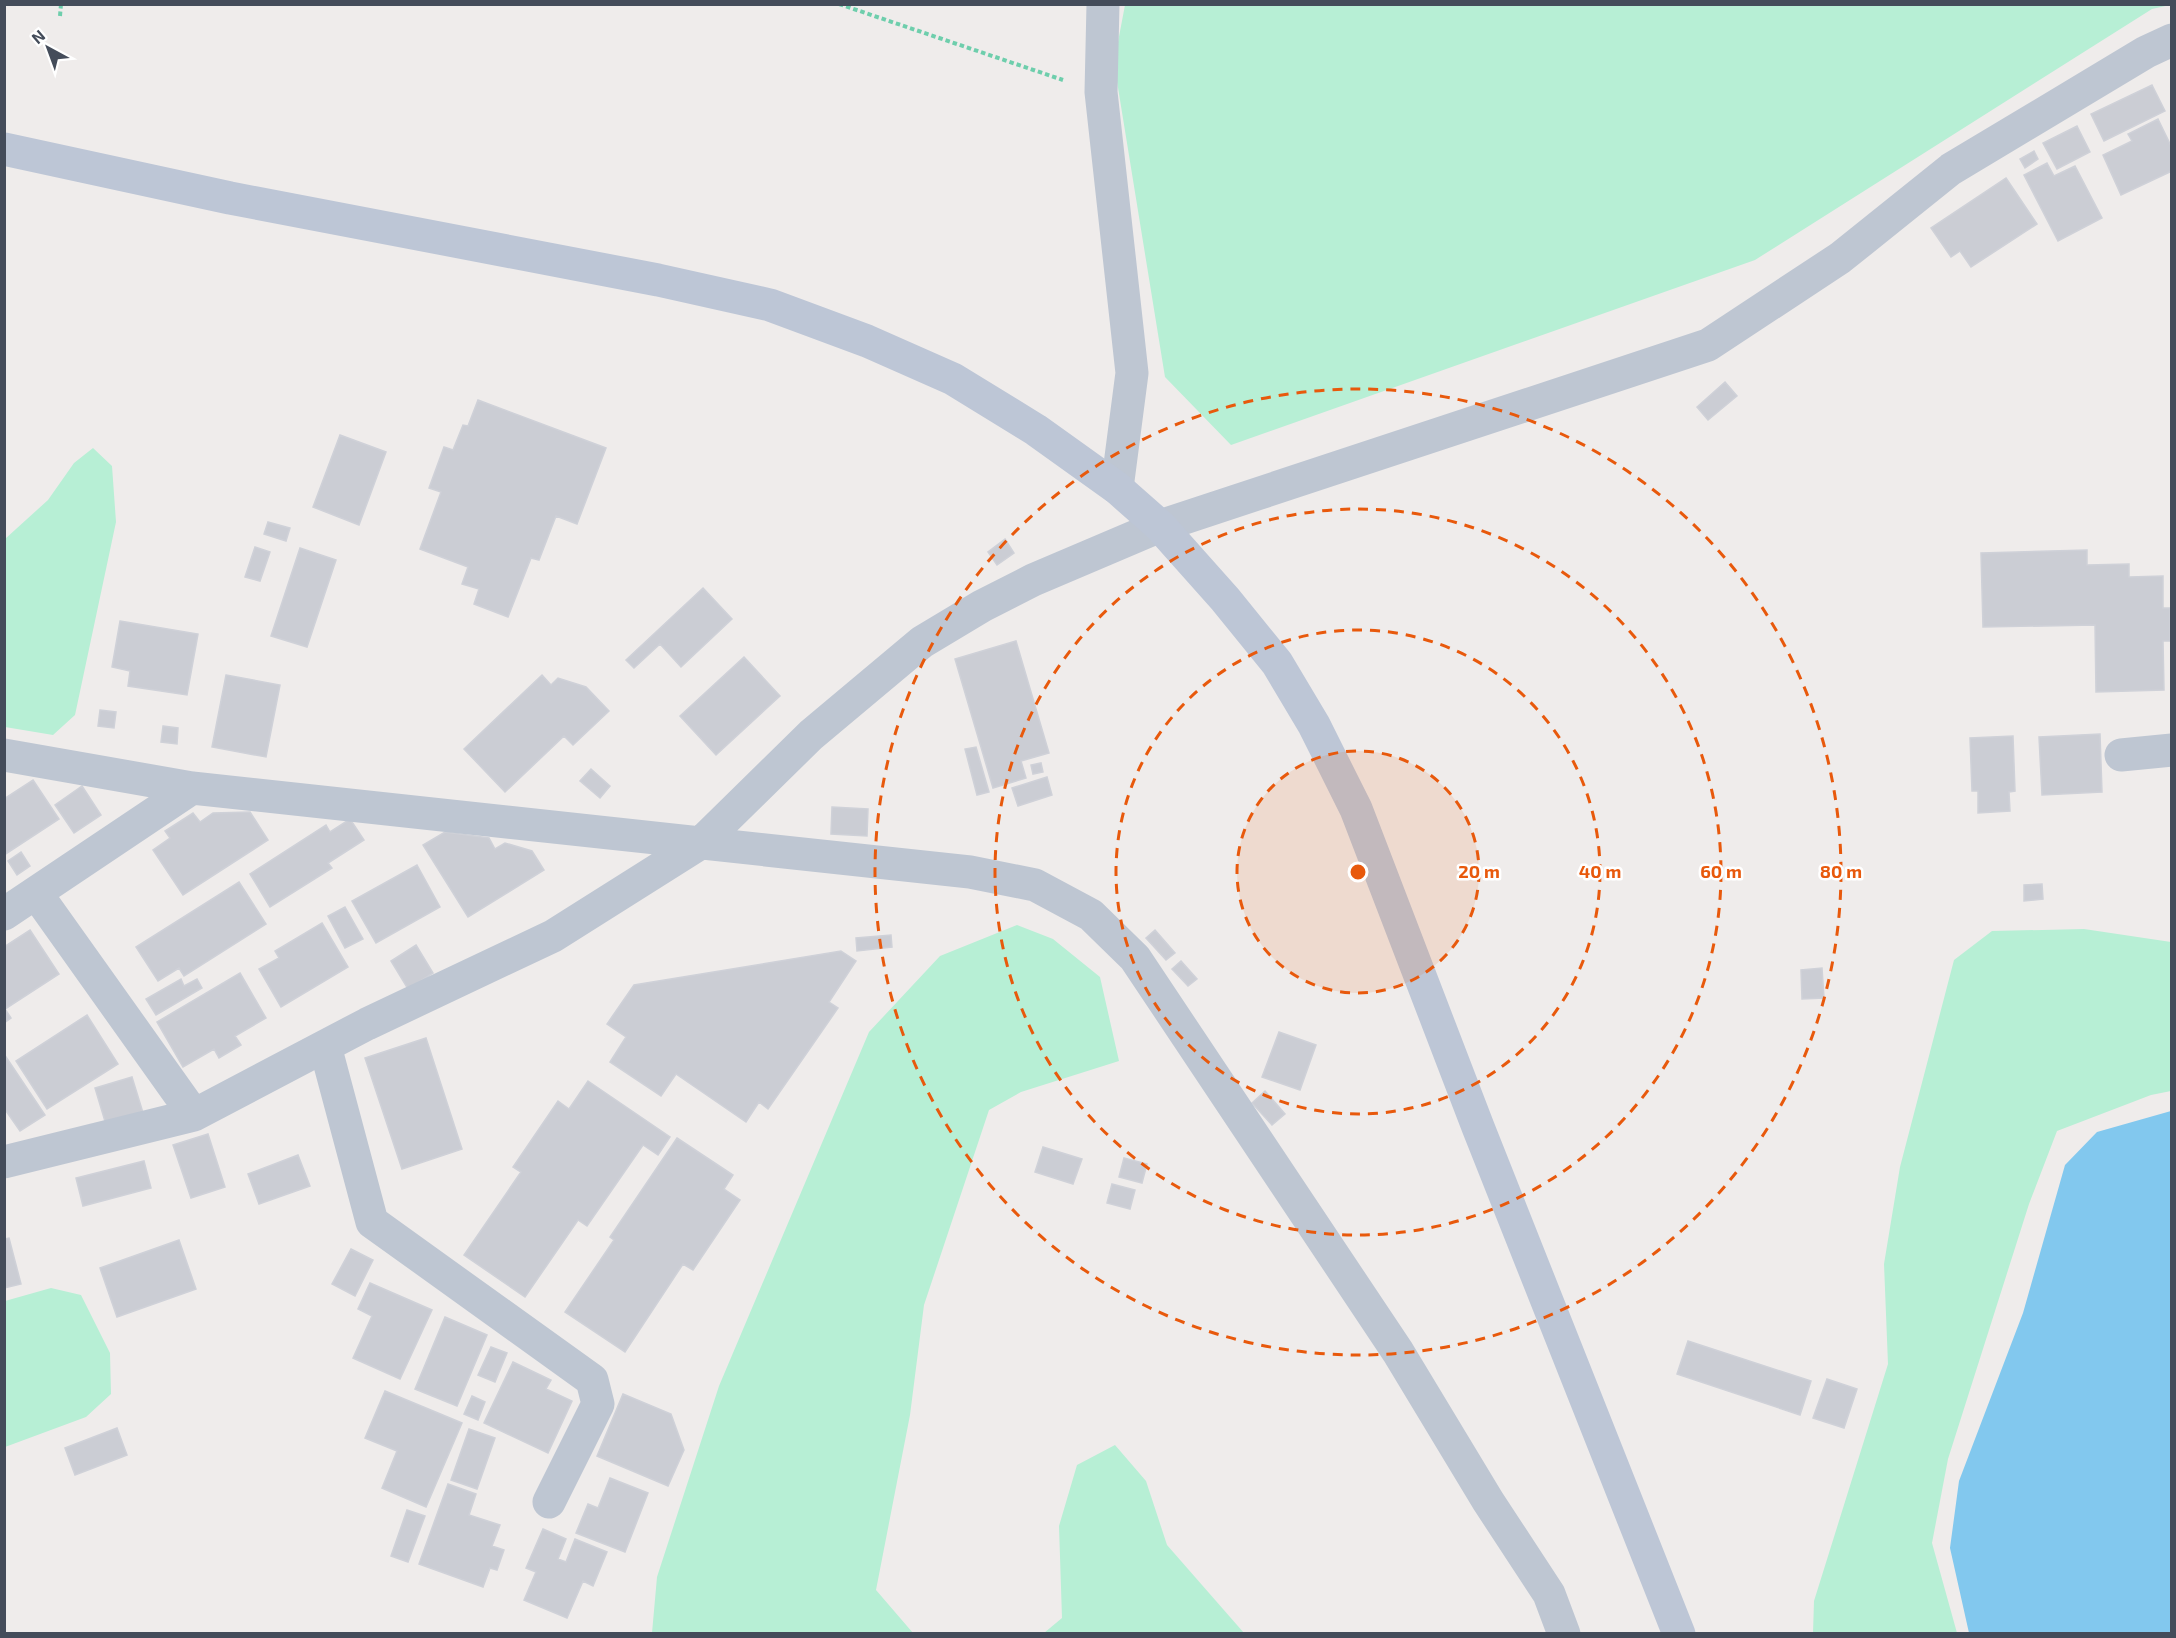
<svg xmlns="http://www.w3.org/2000/svg" width="2176" height="1638" viewBox="0 0 2176 1638" font-family="'Exo 2',sans-serif">
<style>
.green{fill:#b7efd5}
.water{fill:#82c8ee}
.building{fill:#cbcdd4;stroke:#cfd1d8;stroke-width:1.5}
.lines{fill:none;stroke-linecap:round;stroke-linejoin:round}
.path{stroke:#6eceac;stroke-width:4;stroke-dasharray:4.5 3;stroke-linecap:butt}
.street{stroke:#bec6d2;stroke-width:33}
.secondary{stroke:#bdc6d6;stroke-width:33}
.ring{fill:none;stroke:#e8590c;stroke-width:3;stroke-dasharray:10 8}
.centre{fill:#e8590c;stroke:#fff;stroke-width:3}
.ring-label{font-size:18px;text-anchor:middle;font-weight:bold;fill:#e8590c;stroke:#fff;stroke-width:5;stroke-linejoin:round;paint-order:stroke}
</style>
<rect width="100%" height="100%" fill="#efeceb"/>
<path class="green" d="M1125,5H2170L2152,9L1755,260L1231,445L1165,377L1114,63Z
M93,448L112,466L116,522L75,715L53,735L5,727V539L48,500L74,463Z
M1017,925L1053,939L1100,977L1119,1061L1021,1092L989,1110L924,1305L910,1415L876,1590L913,1633H652L657,1577L719,1386L869,1032L940,956Z
M2084,929L2171,942V1091L2151,1095L2057,1131L2029,1204L1948,1459L1932,1543L1957,1633H1813L1814,1601L1888,1364L1884,1264L1900,1167L1954,960L1992,931Z
M51,1288L81,1295L110,1353L111,1394L86,1417L5,1447V1301Z
M1115,1445L1146,1481L1167,1545L1244,1633H1044L1062,1618L1059,1526L1077,1465Z"/>
<path class="water" d="M2171,1111V1633H1969L1950,1548L1959,1481L2023,1313L2065,1165L2097,1132Z"/>
<path class="building" d="M2152,85L2165,111L2104,141L2091,114Z
M2158,119L2172,148V171L2121,195L2103,155L2132,141L2128,134Z
M2077,126L2090,152L2057,169L2043,143Z
M2034,151L2038,159L2025,168L2020,159Z
M2047,163L2054,176L2075,166L2102,218L2058,241L2024,175Z
M2006,178L2037,224L1971,267L1960,251L1951,257L1931,228Z
M1725,382L1737,396L1708,420L1697,407Z
M478,400L606,448L577,524L556,516L539,560L531,558L508,617L474,604L479,589L462,584L468,567L420,549L441,492L429,488L444,447L453,450L463,425L468,426Z
M340,435L386,452L359,525L313,507Z
M268,522L290,528L286,541L264,534Z
M1005,539L1014,553L997,565L988,552Z
M255,547L270,552L260,581L245,577Z
M300,548L336,560L307,647L271,636Z
M2087,550V565L2129,564V577L2163,576V608H2170V641H2163L2164,690L2096,692L2095,625L1983,627L1981,553Z
M703,588L732,619L681,667L660,644L634,668L626,660Z
M120,621L198,634L187,695L128,686L130,671L112,667Z
M1016,641L1049,753L1021,761L1026,778L993,788L955,659Z
M744,657L780,696L716,755L680,716Z
M226,675L280,685L266,757L212,747Z
M542,675L551,685L558,678L586,687L609,711L573,745L564,736L505,792L464,749Z
M100,710L116,712L114,728L98,726Z
M163,726L178,728L177,744L161,742Z
M2100,734L2102,792L2042,795L2039,737Z
M2013,736L2015,791L2009,792L2010,811L1978,813V791H1972L1970,738Z
M976,747L989,792L977,795L965,749Z
M1041,763L1043,772L1033,774L1031,765Z
M591,769L610,786L600,798L580,781Z
M1047,777L1052,795L1018,806L1012,788Z
M33,780L59,819L4,855V799Z
M82,786L101,815L74,833L55,805Z
M832,807L868,809L867,836L831,834Z
M250,812L268,840L183,895L153,850L170,838L165,831L193,813L200,822L213,813Z
M350,819L364,840L328,863L332,868L270,907L250,874L326,825L330,832Z
M445,832L489,838L495,849L505,843L532,851L544,870L468,917L423,845Z
M21,852L30,866L17,875L8,861Z
M417,865L440,907L376,943L352,901Z
M239,882L266,924L184,976L179,968L158,981L136,947Z
M2042,884L2043,899L2024,901V885Z
M345,907L363,939L345,948L328,916Z
M322,923L348,967L281,1007L259,969L279,958L275,951Z
M30,930L59,974L5,1009L11,1018L4,1023V947Z
M1155,930L1175,953L1166,960L1146,938Z
M891,935L892,947L857,951L856,938Z
M416,945L433,973L408,989L391,961Z
M841,951L856,961L829,1002L838,1008L768,1109L759,1102L746,1122L676,1074L661,1096L610,1062L626,1037L607,1024L634,985Z
M1181,961L1197,979L1188,986L1172,969Z
M1822,968L1824,998L1802,999L1801,970Z
M240,973L266,1018L235,1036L241,1045L219,1058L214,1049L183,1067L157,1022Z
M181,979L184,986L197,979L202,988L156,1015L146,999Z
M87,1015L118,1064L47,1109L16,1061Z
M1279,1032L1316,1045L1300,1090L1262,1077Z
M426,1038L462,1149L402,1169L365,1058Z
M4,1054L45,1115L20,1131L4,1108Z
M132,1077L144,1116L107,1128L95,1088Z
M588,1081L670,1137L658,1155L643,1145L587,1226L578,1220L525,1297L464,1255L521,1172L513,1167L558,1101L569,1109Z
M1265,1091L1285,1114L1272,1125L1252,1103Z
M208,1134L225,1187L191,1198L173,1145Z
M677,1138L733,1175L724,1189L740,1200L693,1270L683,1264L625,1352L565,1312L614,1240L610,1237Z
M1043,1147L1082,1159L1073,1184L1035,1172Z
M298,1155L310,1186L259,1204L248,1174Z
M1124,1158L1147,1164L1142,1183L1119,1177Z
M144,1161L151,1188L83,1206L76,1178Z
M1112,1184L1135,1190L1130,1209L1107,1203Z
M9,1238L21,1284L4,1288V1239Z
M179,1240L196,1289L117,1317L100,1268Z
M351,1249L373,1260L355,1296L332,1284Z
M370,1283L432,1310L400,1379L353,1358L372,1316L358,1309Z
M445,1317L487,1335L457,1406L415,1389Z
M1688,1341L1811,1381L1800,1415L1677,1374Z
M491,1347L507,1353L495,1382L478,1375Z
M513,1362L551,1380L546,1389L572,1401L548,1453L484,1423Z
M1827,1379L1857,1389L1844,1428L1813,1418Z
M385,1391L462,1423L426,1507L382,1488L397,1451L365,1438Z
M623,1394L671,1414L684,1450L668,1486L597,1456Z
M472,1396L485,1402L478,1420L464,1414Z
M117,1428L127,1455L75,1475L65,1448Z
M469,1429L495,1438L477,1489L451,1480Z
M610,1478L648,1493L625,1552L576,1533L588,1504L598,1508Z
M448,1484L476,1494L469,1515L500,1525L492,1546L504,1550L497,1570L490,1568L483,1587L419,1564Z
M407,1510L425,1516L408,1562L391,1556Z
M543,1529L566,1539L558,1559L566,1562L575,1539L607,1552L593,1586L583,1581L567,1618L524,1600L536,1572L526,1568Z"/>
<g class="lines">
<path class="path" d="M839,4L1063,80
M60,16L61,4"/>
<path class="street" d="M1103,4L1101,92L1132,373L1117,488
M4,755L192,788L970,872L1035,885L1091,915L1135,958L1398,1352L1488,1501L1549,1594L1564,1634
M2121,755L2172,750
M36,893L194,1115
M4,914L192,788
M325,1046L372,1222L592,1380L598,1404L549,1502
M4,1162L194,1115L367,1024L553,936L702,842L811,735L922,642L982,606L1033,580L1160,526L1708,345L1840,258L1951,169L2146,52L2172,40"/>
<path class="secondary" d="M4,149L230,198L658,280L770,305L867,341L953,379L1036,430L1117,488L1160,526L1225,599L1277,663L1314,725L1356,809L1478,1127L1679,1634"/>
</g>
<circle cx="1358" cy="872" r="121" fill="#e8590c" fill-opacity=".12"/>
<g class="ring">
<circle cx="1358" cy="872" r="121"/>
<circle cx="1358" cy="872" r="242"/>
<circle cx="1358" cy="872" r="363"/>
<circle cx="1358" cy="872" r="483"/>
</g>
<circle cx="1358" cy="872" r="9" class="centre"/>
<g class="ring-label">
<text x="1479" y="878">20 m</text>
<text x="1600" y="878">40 m</text>
<text x="1721" y="878">60 m</text>
<text x="1841" y="878">80 m</text>
</g>
<rect width="2176" height="1638" fill="none" stroke="#444c5a" stroke-width="12"/>
<g transform="translate(48 48) rotate(319)" stroke="#ffffff" stroke-width="4.5" paint-order="stroke">
<path d="M0-4.5L10 22L0 15L-10 22Z" fill="#444c5a"/>
<text y="-9" font-size="16" font-weight="bold" text-anchor="middle" fill="#444c5a">N</text>
</g>
</svg>
